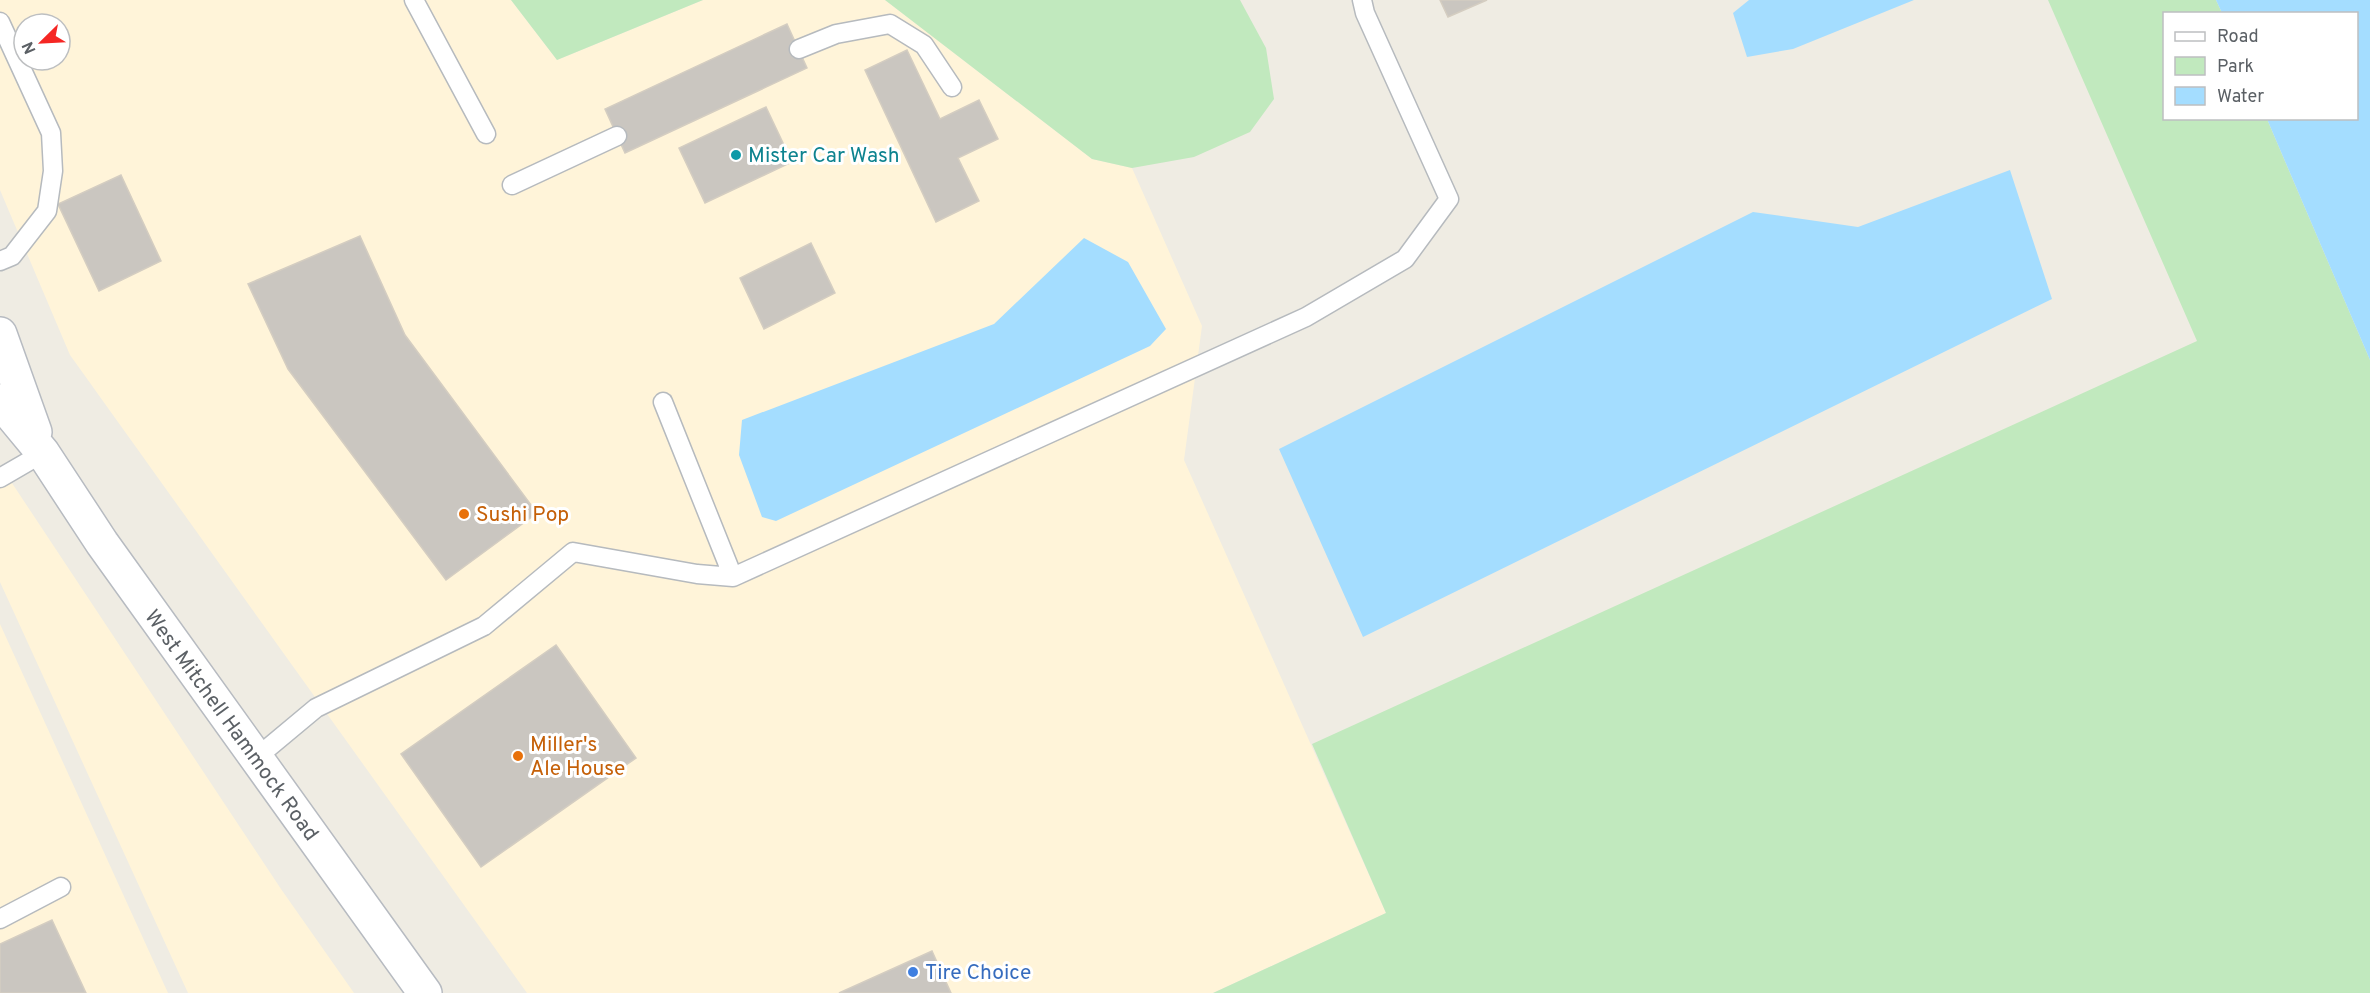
<svg xmlns="http://www.w3.org/2000/svg" width="2370" height="993" viewBox="0 0 2370 993" font-family="Overpass,sans-serif">
<style>
.commercial{fill:#fff4d9;fill-rule:evenodd}
.green{fill:#c1e9be}
.water{fill:#a4ddff}
.building{fill:#cac6c0;stroke:#d4cdc1;stroke-width:1.5}
.lines{fill:none;stroke-linecap:round;stroke-linejoin:round}
.lane-casing{stroke:#b6babe;stroke-width:21}
.secondary-casing{stroke:#b7bbc1;stroke-width:36}
.lane{stroke:#fff;stroke-width:18}
.secondary{stroke:#fff;stroke-width:33}
.culture-dot{fill:#0f9aa8;stroke:#fff;stroke-width:2}
.food-dot{fill:#e8710a;stroke:#fff;stroke-width:2}
.shop-dot{fill:#3f7fe0;stroke:#fff;stroke-width:2}
.labels{text-anchor:middle;stroke-width:6;stroke-linejoin:round;paint-order:stroke}
.culture-label{font-size:21px;fill:#0d838f;stroke:#fff;text-anchor:start}
.food-label{font-size:21px;fill:#c56008;stroke:#fff;text-anchor:start}
.street-label{font-size:21px;fill:#5b6065;stroke:#fff}
.shop-label{font-size:21px;fill:#366cbe;stroke:#fff;text-anchor:start}
</style>
<rect width="100%" height="100%" fill="#efece3"/>
<path class="commercial" d="M0,0H511L557,60L703,0H885L1092,159L1132,168L1202,326L1184,460L1386,913L1213,993H527L70,355L0,190ZM24,24H60V60H24Z
M0,465L281,889L354,993H188L0,582Z
M0,624L168,993H0Z"/>
<path class="green" d="M511,0H703L557,60Z
M885,0H1240L1266,48L1274,99L1250,132L1194,157L1132,168L1092,159Z
M2048,0H2216L2222,13L2164,14V118L2267,119L2370,360V993H1213L1386,913L1312,744L2197,341Z"/>
<path class="water" d="M1749,0H1914L1793,49L1747,57L1733,13Z
M2216,0H2370V360L2267,119L2356,118V14L2222,13Z
M2010,170L2052,299L1363,637L1279,449L1753,212L1858,227Z
M1084,238L1128,262L1166,329L1150,346L776,521L762,517L739,455L742,420L994,324Z"/>
<path class="building" d="M1440,0H1487L1448,17Z
M787,24L807,68L625,153L605,109Z
M907,50L940,119L979,100L998,139L958,158L979,201L936,222L865,70Z
M766,107L792,162L705,203L679,148Z
M121,175L161,261L99,291L58,204Z
M360,236L405,335L537,513L446,580L288,369L248,284Z
M811,243L835,293L764,329L740,278Z
M556,645L636,758L481,867L401,754Z
M52,920L86,993H0V944Z
M932,951L951,993H839Z"/>
<g class="lines">
<g class="lane-casing">
<path id="lane" d="M414,0L486,134
M0,22L51,133L53,171L47,211L12,256L0,261
M799,49L836,34L890,24L924,45L952,87
M512,185L617,136
M663,402L733,577
M0,478L43,453
M256,758L316,708L484,626L573,552L697,574L733,577L1306,317L1405,259L1449,199L1365,13L1362,0
M0,919L61,887"/>
</g>
<g class="secondary-casing">
<path id="secondary" d="M0,334L35,432
M0,401L43,453L102,543L425,993"/>
</g>
<use href="#lane" class="lane"/>
<use href="#secondary" class="secondary"/>
</g>
<circle class="culture-dot" cx="736" cy="155" r="6"/>
<g class="food-dot">
<circle cx="464" cy="514" r="6"/>
<circle cx="518" cy="756" r="6"/>
</g>
<circle class="shop-dot" cx="913" cy="972" r="6"/>
<g class="labels">
<g class="culture-label">
<text x="748" y="162">Mister Car Wash</text>
</g>
<g class="food-label">
<text x="476" y="521">Sushi Pop</text>
<text x="530" y="751">Miller's<tspan x="530" dy="24">Ale House</tspan></text>
</g>
<g class="street-label">
<text transform="translate(232 725) rotate(54)" y="7">West Mitchell Hammock Road</text>
</g>
<g class="shop-label">
<text x="925" y="979">Tire Choice</text>
</g>
</g>
<rect x="2163" y="12" width="195" height="108" fill="#ffffff" stroke="#bdbfc1" stroke-width="1.5"/>
<rect x="2175" y="32" width="30" height="9" fill="#ffffff" stroke="#bdbfc1" stroke-width="1.5"/>
<text x="2217" y="42" font-size="18" fill="#5b6065">Road</text>
<rect x="2175" y="57" width="30" height="18" fill="#c1e9be" stroke="#bdbfc1" stroke-width="1.5"/>
<text x="2217" y="72" font-size="18" fill="#5b6065">Park</text>
<rect x="2175" y="87" width="30" height="18" fill="#a4ddff" stroke="#bdbfc1" stroke-width="1.5"/>
<text x="2217" y="102" font-size="18" fill="#5b6065">Water</text>
<g transform="translate(42 42) rotate(246)"><circle r="28" fill="#ffffff" stroke="#bdbfc1" stroke-width="1.5"/>
<path d="M0-4.5L10 22L0 15L-10 22Z" fill="#f52623"/>
<text y="-9" font-size="16" font-weight="bold" text-anchor="middle" fill="#5b6065">N</text>
</g>
</svg>
